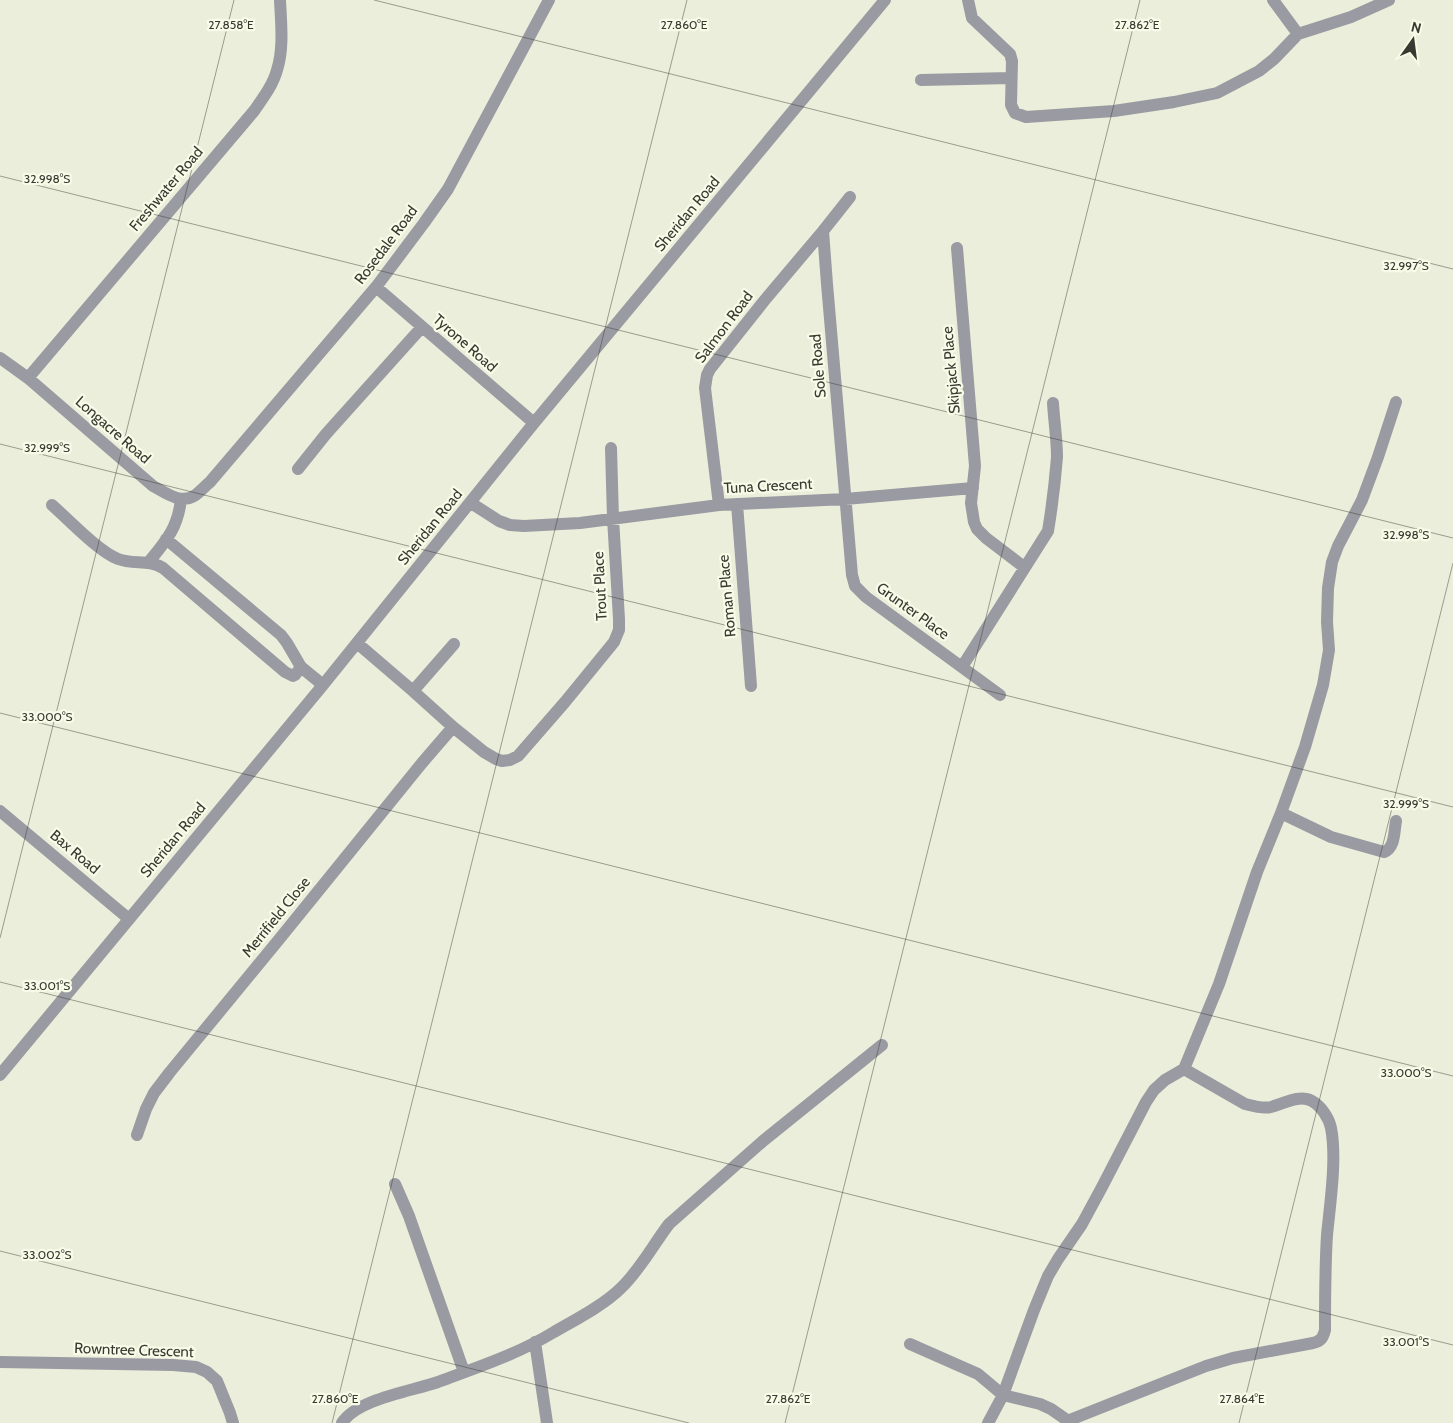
<svg xmlns="http://www.w3.org/2000/svg" width="1453" height="1423" viewBox="0 0 1453 1423" font-family="Cabin,sans-serif">
<style>
.lines{fill:none;stroke-linecap:round;stroke-linejoin:round}
.minor{stroke:#9a9aa2;stroke-width:12}
.ticks{fill:none;stroke:#383931;stroke-width:1;stroke-opacity:0.45}
.labels{text-anchor:middle;stroke-width:4.5;stroke-linejoin:round;paint-order:stroke}
.street-label{font-size:15px;fill:#383931;stroke:#f8fbe7}
.ticks-label{font-size:12px;text-anchor:middle;fill:#383931;stroke:#f8fbe7;stroke-width:4.5;stroke-linejoin:round;paint-order:stroke}
</style>
<rect width="100%" height="100%" fill="#ebeeda"/>
<g class="lines">
<path class="minor" d="M968,0L972,18L1010,54L1012,61L1011,105L1015,113L1026,117L1114,111L1174,102L1217,93L1259,71L1274,59L1298,34L1351,17L1389,0
M1273,0L1298,34
M921,80L1011,78
M823,231L827,284L852,575L855,586L866,597L1000,695
M957,248L975,466L971,503L974,522L977,529L986,538L1024,567
M376,287L534,423
M0,358L28,378L153,486C166,493 180,504 194,496C200,492 205,486 210,482L376,287L424,223L448,189L549,0
M28,378L254,111C263,98 273,85 277,70C284,48 281,23 280,0
M298,469L326,434L422,327
M471,503L499,521L510,525L524,526L580,523L719,505L845,499L973,488
M737,504L751,686
M52,505C69,520 98,551 118,559C134,565 148,559 163,568L285,672L293,676L295,675L301,667
M719,505L705,388L707,375L710,369L764,301L823,231L850,197
M166,539L281,635L287,643L301,667L323,685
M148,563C166,541 178,528 181,499
M357,643L413,691L453,727
M962,667L1048,531C1052,507 1055,482 1057,457C1057,439 1054,421 1053,403
M413,691L454,644
M0,811L129,919
M1281,813L1331,837L1384,852C1395,848 1394,832 1396,821
M0,1075L323,685L534,423L885,0
M137,1135L146,1109L154,1093L170,1072L281,937L422,763L453,727L484,752L496,759L502,761L510,760L518,756L565,702L614,642L619,630V619L613,518L611,448
M395,1184L409,1216L464,1372
M535,1342L547,1423
M910,1344L978,1374L1003,1395L1040,1404L1051,1409L1064,1418L1068,1423
M0,1362L173,1365L196,1367L207,1372L217,1381L230,1413L233,1423
M1067,1421L1206,1366L1233,1358L1313,1343C1321,1341 1323,1338 1325,1330C1325,1298 1325,1267 1327,1235C1330,1204 1337,1158 1331,1128C1329,1118 1321,1106 1312,1101C1299,1094 1283,1104 1271,1107C1262,1109 1253,1106 1245,1104L1184,1069
M342,1423C357,1399 412,1391 438,1382C478,1367 518,1354 554,1332C575,1320 604,1305 621,1288C640,1270 653,1245 669,1224L763,1141L882,1045
M988,1423L1003,1395L1034,1310L1048,1276L1058,1259L1082,1224L1102,1187L1146,1102L1154,1090L1165,1080L1184,1069L1219,984L1257,872L1281,813L1305,747L1323,685L1329,650L1327,622L1328,588L1332,562L1338,546L1362,500L1378,457L1396,402"/>
</g>
<path class="ticks" d="M374,0L1453,269M0,176L1453,538M0,444L1453,807M0,713L1453,1076M0,938L234,0M0,982L1453,1345M0,1251L689,1423M332,1423L687,0M785,1423L1140,0M1239,1423L1453,563"/>
<g class="labels">
<g class="street-label">
<text transform="translate(166 189) rotate(-50)" y="5">Freshwater Road</text>
<text transform="translate(687 214) rotate(-50)" y="5">Sheridan Road</text>
<text transform="translate(386 245) rotate(-53)" y="5">Rosedale Road</text>
<text transform="translate(724 327) rotate(-53)" y="5">Salmon Road</text>
<text transform="translate(465 343) rotate(41)" y="5">Tyrone Road</text>
<text transform="translate(818 366) rotate(-95)" y="5">Sole Road</text>
<text transform="translate(951 370) rotate(-95)" y="5">Skipjack Place</text>
<text transform="translate(113 430) rotate(41)" y="5">Longacre Road</text>
<text transform="translate(768 486) rotate(-3)" y="5">Tuna Crescent</text>
<text transform="translate(430 527) rotate(-51)" y="5">Sheridan Road</text>
<text transform="translate(600 586) rotate(-93)" y="5">Trout Place</text>
<text transform="translate(727 596) rotate(-95)" y="5">Roman Place</text>
<text transform="translate(913 611) rotate(36)" y="5">Grunter Place</text>
<text transform="translate(173 840) rotate(-50)" y="5">Sheridan Road</text>
<text transform="translate(75 852) rotate(40)" y="5">Bax Road</text>
<text transform="translate(276 917) rotate(-51)" y="5">Merrifield Close</text>
<text transform="translate(134 1350) rotate(2)" y="5">Rowntree Crescent</text>
</g>
</g>
<g class="ticks-label">
<text x="231" y="29">27.858°E</text>
<text x="684" y="29">27.860°E</text>
<text x="1137" y="29">27.862°E</text>
<text x="47" y="183">32.998°S</text>
<text x="1406" y="270">32.997°S</text>
<text x="47" y="452">32.999°S</text>
<text x="1406" y="539">32.998°S</text>
<text x="47" y="721">33.000°S</text>
<text x="1406" y="808">32.999°S</text>
<text x="47" y="990">33.001°S</text>
<text x="1406" y="1077">33.000°S</text>
<text x="47" y="1259">33.002°S</text>
<text x="1406" y="1346">33.001°S</text>
<text x="335" y="1403">27.860°E</text>
<text x="788" y="1403">27.862°E</text>
<text x="1242" y="1403">27.864°E</text>
</g>
<g transform="translate(1413 40) rotate(14)" stroke="#f8fbe7" stroke-width="4" paint-order="stroke">
<path d="M0-4L9 19L0 12L-9 19Z" fill="#383931"/>
<text y="-8" font-size="14" font-weight="bold" text-anchor="middle" fill="#383931">N</text>
</g>
</svg>
